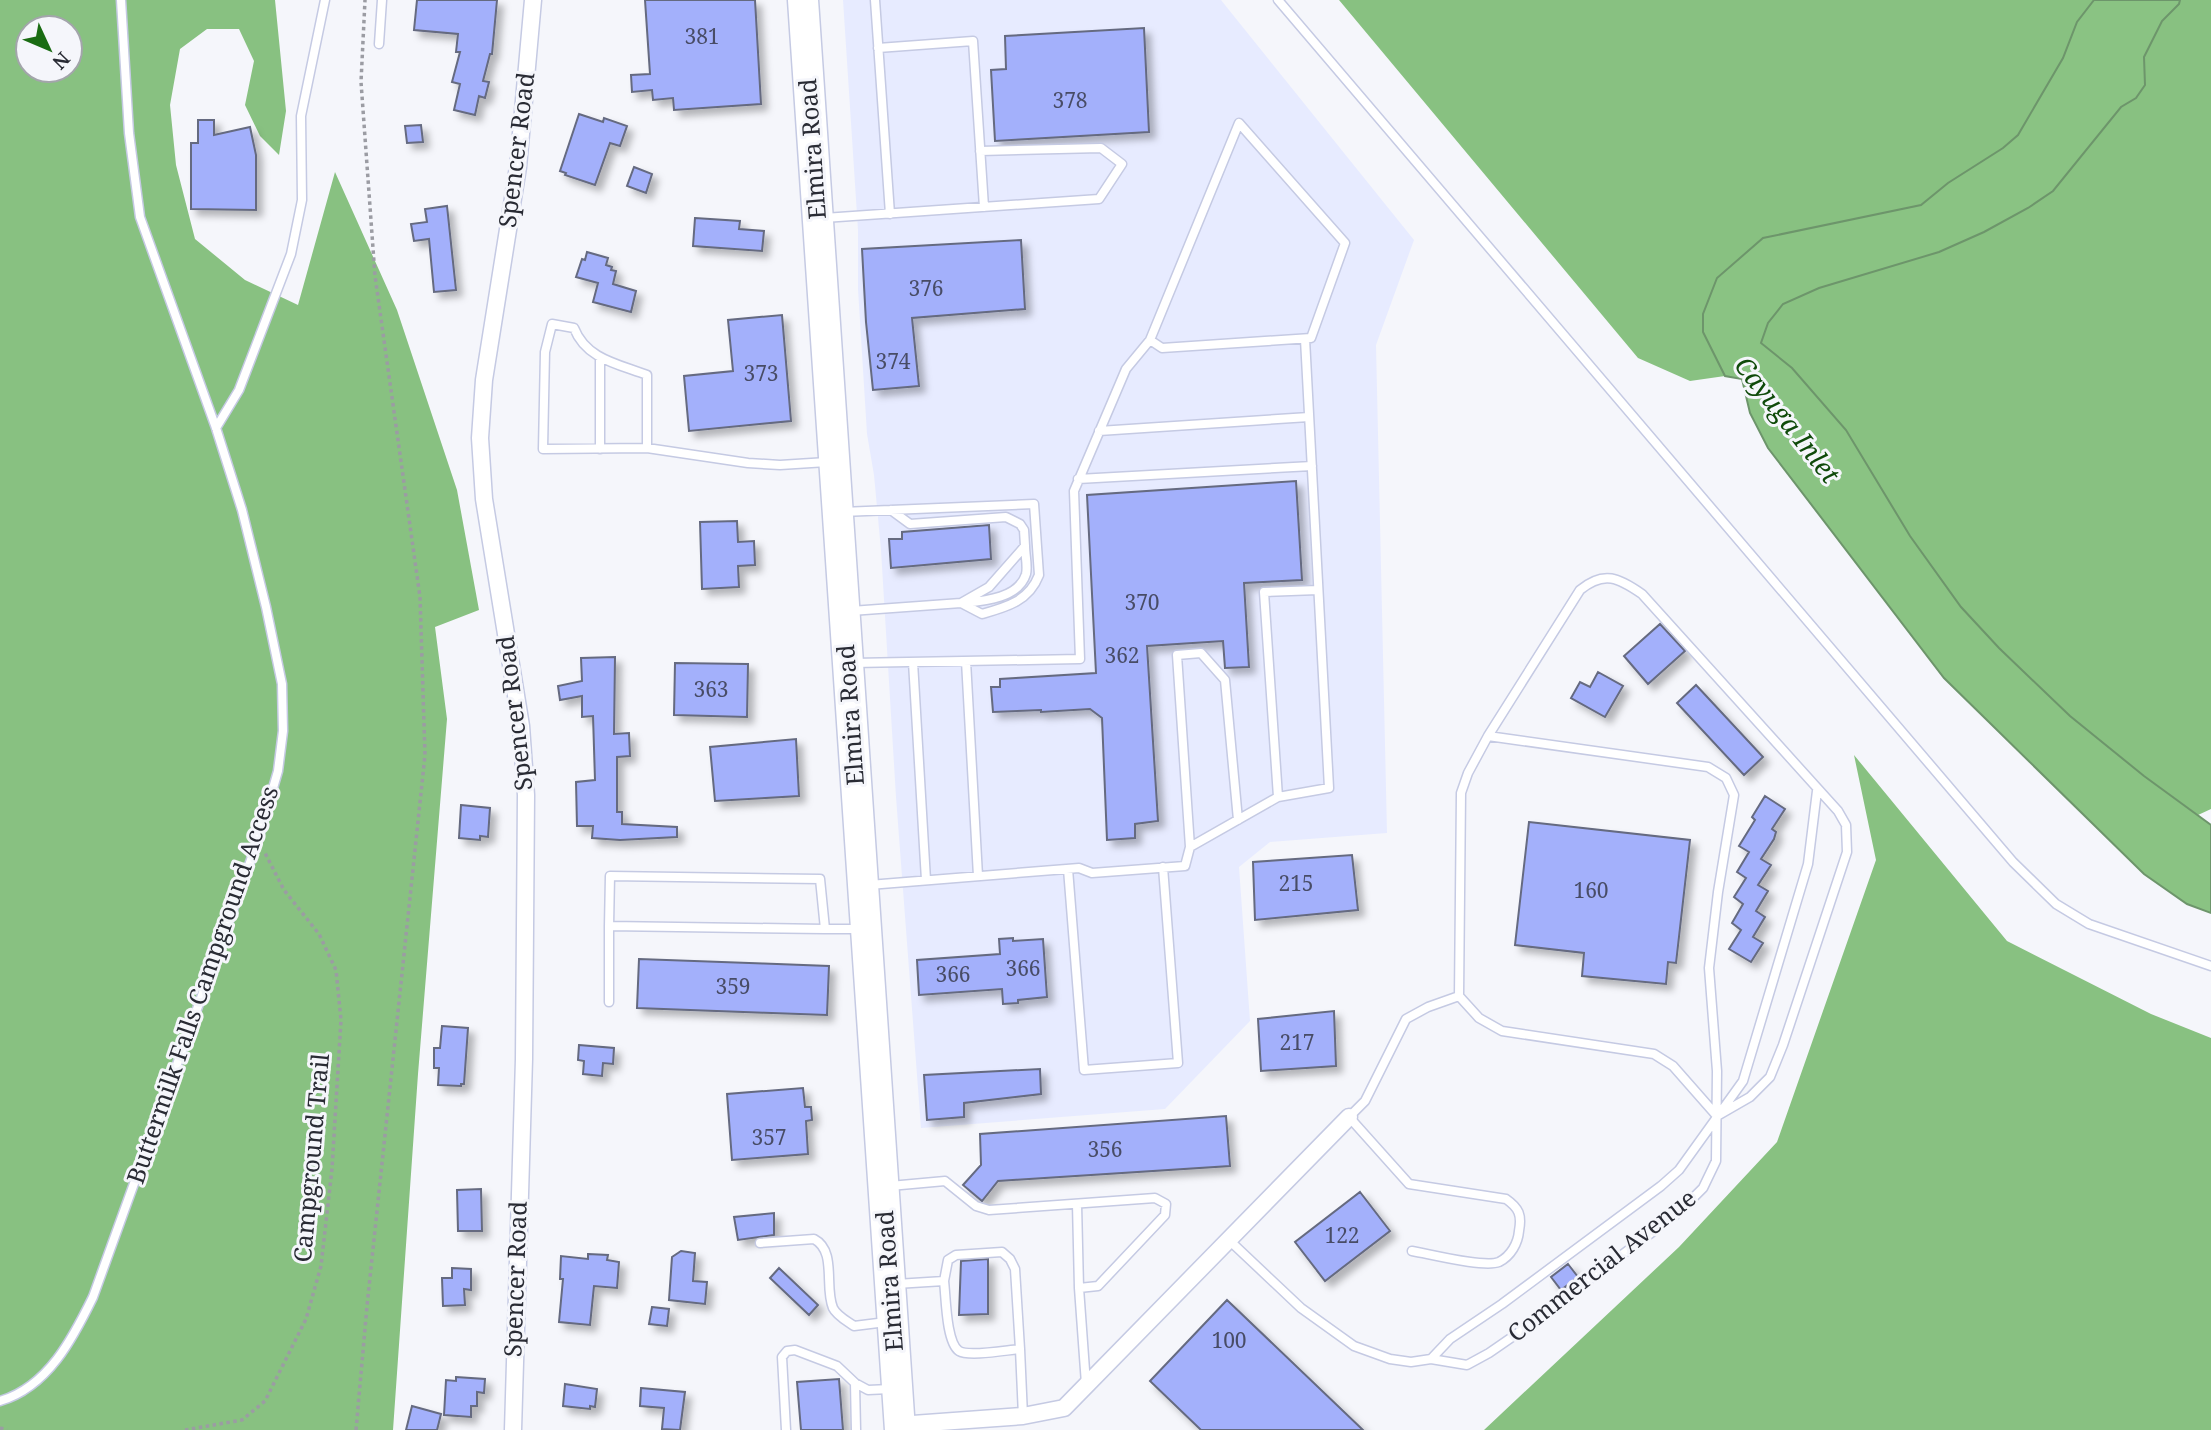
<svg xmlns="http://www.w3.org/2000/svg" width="2211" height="1430" viewBox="0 0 2211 1430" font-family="'Noto Serif',serif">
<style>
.built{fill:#e7ebff}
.forest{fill:#88c181;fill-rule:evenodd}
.water{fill:#8ac383;stroke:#6d956b;stroke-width:2}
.building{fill:#a3b0fb;stroke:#656a80;stroke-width:2;filter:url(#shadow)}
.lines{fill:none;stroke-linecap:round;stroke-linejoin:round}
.lane-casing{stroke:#c5cae3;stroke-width:11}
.street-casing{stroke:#c5cae3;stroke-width:19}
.highway-casing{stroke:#c5cae3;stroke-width:33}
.path{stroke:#9b9ca3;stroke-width:3.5;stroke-dasharray:3.5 3.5;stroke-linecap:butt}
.lane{stroke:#fff;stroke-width:8}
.street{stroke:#fff;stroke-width:16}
.highway{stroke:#fff;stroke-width:30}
.labels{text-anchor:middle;stroke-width:6;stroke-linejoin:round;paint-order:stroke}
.number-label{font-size:21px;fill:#484c66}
.street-label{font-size:24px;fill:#292b34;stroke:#f5f6fb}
.water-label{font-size:26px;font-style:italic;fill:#0f4a0a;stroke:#f5f6fb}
</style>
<defs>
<filter id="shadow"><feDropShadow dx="6" dy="6" stdDeviation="3.5" flood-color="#0004"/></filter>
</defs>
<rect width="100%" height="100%" fill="#f5f6fb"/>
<path class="built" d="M843,0H1221L1414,240L1376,345L1387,833L1270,842L1239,867L1250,1021L1165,1109L921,1128L896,797L881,550L874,475L867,434L858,289V230Z"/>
<path class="forest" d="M0,0H275L286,111L279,155L260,136L245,105L254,61L239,29H207L180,49L170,105L176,165L195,239L245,280L298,305L335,172L397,310L457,490L479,610L435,627L447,719L418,1074L393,1430H0ZM28,28H70V70H28Z
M1339,0H2094L2077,22L2063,58L2018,135L2003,148L1948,183L1921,205L1763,238L1703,332L1725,376L1690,381L1638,358Z
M2180,0H2211V809L2198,815L2144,776L2070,716L1999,648L1961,607L1910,536L1846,430L1792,368L1761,344L1768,323L1783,304L1819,288L1939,252L1984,232L2028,208L2053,191L2121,107L2136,98L2145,85L2144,57L2162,21L2179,4Z
M1854,755L2007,941L2151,1014L2211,1038V1430H1484L1679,1247L1777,1142L1876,860Z"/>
<path class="water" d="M2094,0H2180L2179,4L2162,21L2144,57L2145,85L2136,98L2121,107L2053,191L2028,208L1984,232L1939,252L1819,288L1783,304L1768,323L1761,343L1792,368L1846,430L1910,536L1961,607L1999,648L2070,716L2144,776L2211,825V913L2187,904L2144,874L1944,678L1768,448L1750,413L1742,379L1725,376L1703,332V314L1717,278L1763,238L1921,205L1948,183L2003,148L2018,135L2063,58L2077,22Z"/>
<path class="building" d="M417,0H497L492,54H490L483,81L489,82L485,98L479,96L475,115L454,110L460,84L452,82L460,52H456L458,34L414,30Z
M645,0H755L761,104L674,110L673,98L653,100L652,90L632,92L631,75L650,74Z
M1144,28L1149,132L995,141L991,70L1006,69L1005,36Z
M579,114L603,122L604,118L627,126L620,146L610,143L595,185L565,175L566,173L560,171Z
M198,120H214V135L250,127L256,155V210L191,209V143H198Z
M421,125L423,142L407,143L405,126Z
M634,167L652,174L646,193L627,186Z
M447,206L456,290L434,292L429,239L414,241L411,224L427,222L425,209Z
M695,218L740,221L739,229L764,231L762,251L693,246Z
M1021,240L1025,309L912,318L919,386L873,390L866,322L862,249Z
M587,252L608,258L606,265L612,267L611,270L616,271L613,284L636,291L631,312L593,302L598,283L576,277L582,259L585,260Z
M782,315L791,421L689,431L684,376L733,371L728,320Z
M1296,481L1302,580L1244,583L1249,667L1225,668L1223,641L1147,646L1158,821L1135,824V838L1107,840L1102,718L1090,709L1041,712V710L993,712L991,687H1000V679L1096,673L1087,495Z
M737,521L738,542L754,541L755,565L738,566L739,587L702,589L700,522Z
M989,525L991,559L891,568L889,539H902V532Z
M1660,624L1685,651L1648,684L1624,656Z
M615,657L614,734L629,733L630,756L617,757V812H622V824L677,827V837L620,840L592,838L593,826H577L576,782L595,780L593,716L582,717V696L560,700L558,686L582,681L581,658Z
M675,663L748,664L747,717L674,715Z
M1598,672L1623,686L1605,717L1571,698L1580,682L1590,687Z
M1696,685L1763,757L1744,775L1677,703Z
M796,739L799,796L715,801L710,747Z
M1765,796L1785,809L1772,829L1776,832L1774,839L1761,859L1771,865L1758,885L1768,891L1756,911L1765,917L1753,937L1763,943L1751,962L1729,949L1741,930L1732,923L1743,904L1734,897L1746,878L1737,872L1749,852L1739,846L1755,820L1752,817Z
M461,805L490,808L488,837L480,836V840L459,838Z
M1529,822L1690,840L1676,963L1668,962L1666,984L1582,976L1584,953L1515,945Z
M1352,855L1358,910L1255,920L1253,862Z
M1013,938V941L1043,939L1047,997L1018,1000V1003L1003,1004L1002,989L919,995L917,960L1000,954L999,939Z
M639,959L829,966L827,1015L637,1008Z
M1334,1011L1336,1066L1261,1071L1258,1019Z
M442,1026L468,1028L464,1084H461V1086L438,1085L439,1068H434V1048H440Z
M579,1045L614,1048L613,1064L603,1063L602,1076L583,1074L584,1061L578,1060Z
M1040,1069L1041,1094L964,1103V1117L927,1120L924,1075Z
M803,1088L805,1107H811L812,1120L806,1121L808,1154L732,1160L727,1094Z
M1226,1116L1230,1166L998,1181L982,1201L963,1185L981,1165L980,1134Z
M481,1189L482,1231H458L457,1190Z
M1360,1192L1390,1231L1325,1281L1295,1242Z
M774,1213V1235L738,1240L734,1217Z
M681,1251L695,1253L693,1281L707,1282L705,1304L669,1300L672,1257Z
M588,1254L608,1255L607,1260L619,1262L617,1288L594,1286L590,1325L559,1322L563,1279H560L561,1256L588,1259Z
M988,1259V1314L959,1315L961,1261Z
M1568,1264L1578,1277L1561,1290L1551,1277Z
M452,1268L471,1269V1290L464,1289L465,1305L443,1306L442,1278H452Z
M779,1268L818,1305L809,1315L770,1278Z
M1227,1300L1363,1430H1201L1150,1381Z
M652,1307L669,1309L667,1326L649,1324Z
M456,1377L485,1379L484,1393L477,1392V1406H471V1417L444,1415L446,1380L456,1381Z
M839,1379L843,1430H801L797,1382Z
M565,1384L597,1389L595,1407L590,1406V1409L563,1406Z
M641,1388L685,1392L680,1430L662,1429L664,1408L640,1406Z
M412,1406L441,1414L437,1430H406Z"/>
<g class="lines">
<g class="lane-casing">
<path id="lane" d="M875,0L890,214
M1278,0L2013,862L2056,904L2089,924L2211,966
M379,44L382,0
M878,48L973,41L984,207
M824,218L1099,199L1122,164L1101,148L980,151
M216,428L239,390L291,254L302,200L301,116L325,0
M1099,431L1309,417
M647,448V375C618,364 586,359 574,328L552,324L545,352L543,449L647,448L748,463L780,465L827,462
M600,449V358
M1078,479L1312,466
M891,510L910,524L1006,517L1020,524L1024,530L1025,546L989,587L961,603
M842,512L1034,504L1039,575C1029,601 1007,607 982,614L961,603L851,611
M964,603C984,601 1019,598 1026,574C1028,566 1025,555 1025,546
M966,661L978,876
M913,662L926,880
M853,663L1080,659L1074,491L1126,369L1150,340L1239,123L1345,243L1311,338L1162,348L1150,340
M1488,736L1580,590C1604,570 1619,578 1642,594L1838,811L1846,825L1847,852L1783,1045L1770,1077L1750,1097L1717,1116
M1278,797L1264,592L1318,590
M1190,847L1177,655L1201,653L1225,680L1238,820
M1068,869L1084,1070L1178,1063L1163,867
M869,885L1079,868L1092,873L1185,866L1190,847L1278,797L1329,788L1305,339
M609,926V1002
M825,929L820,879L610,876L609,926L825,929H859
M1459,996L1479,1018L1502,1031L1654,1054L1673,1066L1717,1116
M890,1186L945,1181L976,1206L989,1210L1155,1198L1166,1204L1165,1215L1098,1286L1079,1288L1086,1384
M1077,1204L1079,1288
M1230,1241L1301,1308L1354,1346L1390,1359L1411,1362L1431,1359L1467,1365L1489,1353L1518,1333L1679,1212L1703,1188L1716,1161L1717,1071L1709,968L1718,892L1734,795L1726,778L1708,767L1488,736L1468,773L1461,793L1459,996
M760,1243L814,1239C837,1251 824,1287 833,1308C837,1316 847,1321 854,1326L886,1322
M1412,1251C1430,1254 1484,1268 1499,1262C1511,1256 1518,1243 1519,1231C1522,1215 1519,1208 1506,1199L1409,1184L1349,1117L1365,1101L1406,1019L1428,1007L1459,996
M944,1281L948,1260L956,1255L1002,1252L1010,1259L1015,1269L1020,1349
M896,1284L944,1281C946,1297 946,1342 959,1351C969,1357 1007,1350 1020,1349L1023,1416
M1431,1359L1450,1339L1502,1304L1661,1186L1679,1170L1743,1081L1808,864L1817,791
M855,1383L856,1430
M0,1401C48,1387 73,1338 93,1297L257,843L278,771L283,731L282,684L266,607L242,510L216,428L140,217L129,133L121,0
M786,1430L782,1357L787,1351L795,1350L837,1366L855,1383L868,1390L890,1389"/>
</g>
<g class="street-casing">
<path id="street" d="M899,1425L1023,1416L1064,1408L1349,1117
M513,1430L524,1059L526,795L521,726L484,499L480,438L484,380L518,167L533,0"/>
</g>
<g class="highway-casing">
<path id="highway" d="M803,0L900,1430"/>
</g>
<path class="path" d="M0,1428L7,1430
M185,1430L242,1420L265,1401L306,1319L321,1266L332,1169L341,1020L336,970L319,934L284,890L265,853
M356,1430L367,1306L425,755L420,597L375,276L361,82L365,0"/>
<use href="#lane" class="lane"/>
<use href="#street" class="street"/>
<use href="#highway" class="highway"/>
</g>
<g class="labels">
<g class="number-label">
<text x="702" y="44">381</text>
<text x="1070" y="108">378</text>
<text x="926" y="296">376</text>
<text x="893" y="369">374</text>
<text x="761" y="381">373</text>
<text x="1142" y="610">370</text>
<text x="1122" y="663">362</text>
<text x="711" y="697">363</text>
<text x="1296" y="891">215</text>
<text x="1591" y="898">160</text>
<text x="1023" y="976">366</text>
<text x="953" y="982">366</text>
<text x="733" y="994">359</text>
<text x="1297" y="1050">217</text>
<text x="769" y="1145">357</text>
<text x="1105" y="1157">356</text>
<text x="1342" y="1243">122</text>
<text x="1229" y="1348">100</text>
</g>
<g class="street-label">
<text transform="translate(813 149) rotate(-94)" y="8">Elmira Road</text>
<text transform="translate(517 150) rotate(-83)" y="8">Spencer Road</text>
<text transform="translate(515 713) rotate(-97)" y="8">Spencer Road</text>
<text transform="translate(851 715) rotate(-94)" y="8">Elmira Road</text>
<text transform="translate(203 985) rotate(-71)" y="8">Buttermilk Falls Campground Access</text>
<text transform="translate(312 1158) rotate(-85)" y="8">Campground Trail</text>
<text transform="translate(1602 1266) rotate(-38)" y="8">Commercial Avenue</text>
<text transform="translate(516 1279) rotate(-88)" y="8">Spencer Road</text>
<text transform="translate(890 1281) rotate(-94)" y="8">Elmira Road</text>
</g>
<g class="water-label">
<text transform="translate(1787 420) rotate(52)" y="9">Cayuga Inlet</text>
</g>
</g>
<g transform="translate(49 49) rotate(134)"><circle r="33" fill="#f5f6fb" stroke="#a3a5ab" stroke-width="2"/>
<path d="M0-5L12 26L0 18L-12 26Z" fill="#1a6c13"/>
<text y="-10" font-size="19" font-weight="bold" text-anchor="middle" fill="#292b34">N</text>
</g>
</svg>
